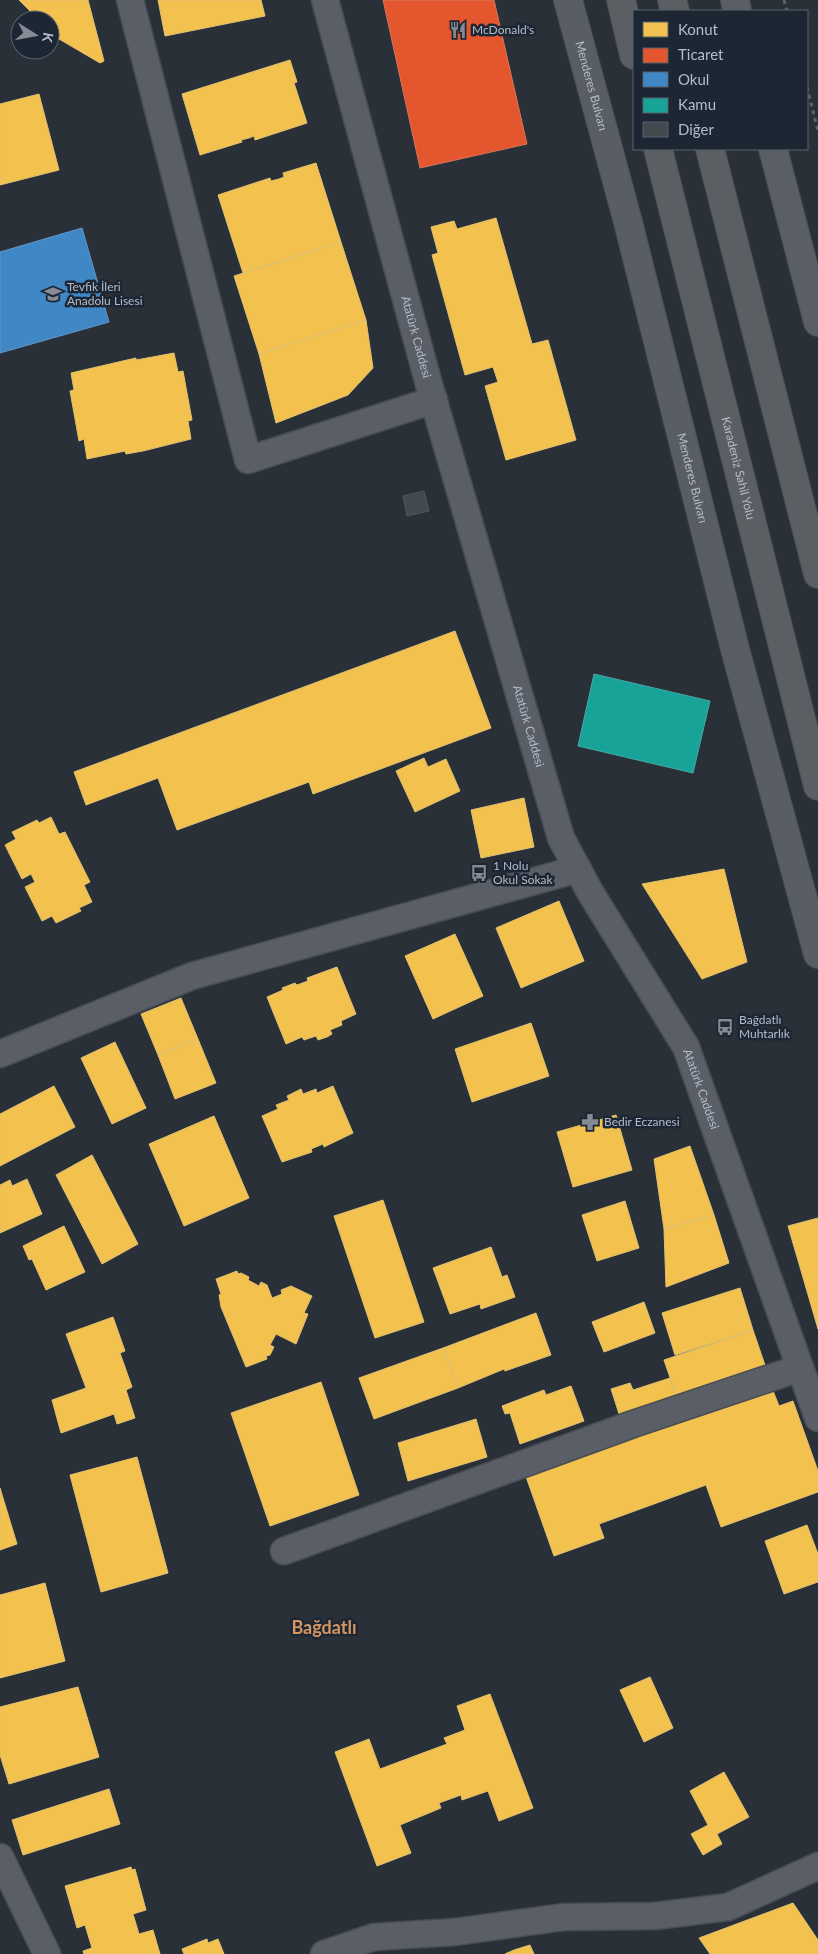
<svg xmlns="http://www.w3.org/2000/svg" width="818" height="1954" viewBox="0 0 818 1954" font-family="Lato,sans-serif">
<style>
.homes{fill:#f2c14e;stroke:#dfc073}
.shops{fill:#e4572e;stroke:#d6755c}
.schools{fill:#3f88c5;stroke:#6298c6}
.public{fill:#17a398;stroke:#46aaa7}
.building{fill:#444950;stroke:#52575f}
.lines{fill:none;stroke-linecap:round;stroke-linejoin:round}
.minor-casing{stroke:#484c53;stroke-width:29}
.tertiary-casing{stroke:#484c53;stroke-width:30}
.secondary-casing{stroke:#484c53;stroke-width:30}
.trunk-casing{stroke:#474c53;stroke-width:30}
.path{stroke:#5d636a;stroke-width:3;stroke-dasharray:4 4;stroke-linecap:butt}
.minor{stroke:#5a5e66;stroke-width:26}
.tertiary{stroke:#5a5e66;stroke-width:28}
.secondary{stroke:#595d64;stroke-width:28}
.trunk{stroke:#5b5f64;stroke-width:28}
.labels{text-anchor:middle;stroke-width:5;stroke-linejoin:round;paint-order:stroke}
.poi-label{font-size:12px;fill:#b4bcc9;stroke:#1d2633;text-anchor:start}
.street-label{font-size:12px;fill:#b4bcc9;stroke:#1d2633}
.district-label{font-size:18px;font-weight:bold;fill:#d59563;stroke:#1d2633}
</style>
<rect width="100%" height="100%" fill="#2a3038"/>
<path class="homes" d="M19,0H88L104,61L100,63L59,39L50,31V20H39Z
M158,0H261L265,16L165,36Z
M290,60L297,82L294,83L307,123L255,140L254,136L249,138L241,140L242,142L200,155L182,94Z
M39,94L59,170L0,185V104Z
M316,163L341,242L243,273L218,195L270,178L271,181L279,179L284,177L283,173Z
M496,218L532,344L548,340L576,440L506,460L485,386L498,382L493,367L465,375L432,255L438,253L431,227L454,221L457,229Z
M341,242L366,320L259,354L234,276Z
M366,320L373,368L348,395L276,423L259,354Z
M174,353L178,372L183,371L192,420L188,421L191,439L143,451L126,454L125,451L87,459L84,439L79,441L70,391L74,390L71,373L127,360L136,358V360Z
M455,631L491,728L313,794L309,782L177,830L158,778L86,805L74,772Z
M424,758L428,767L446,759L460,791L415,812L396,771Z
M524,798L534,847L481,858L471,810Z
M51,817L59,834L65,832L90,882L84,885L92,902L79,908L81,911L56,923L52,916L42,921L25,887L35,882L31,874L22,879L5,845L16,839L12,832L37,820L39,823Z
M724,869L747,962L702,979L642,884Z
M559,901L584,961L521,988L496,928Z
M455,934L483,996L433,1019L405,956Z
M337,967L356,1014L341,1021L342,1025L330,1030L332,1034L327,1037L318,1040L316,1036L304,1040L302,1037L286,1044L267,997L283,990L282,988L295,983L297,985L308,981L307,978Z
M181,998L198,1039L158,1055L141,1014Z
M531,1023L549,1076L472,1102L455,1049Z
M198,1039L216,1083L175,1099L158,1055Z
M115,1042L146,1108L112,1124L81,1058Z
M54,1086L75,1127L0,1166V1114Z
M333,1086L353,1133L324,1147L323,1144L311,1149L312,1152L282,1162L262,1116L278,1109L276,1105L289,1100L287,1096L301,1089L303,1094L316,1089L317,1093Z
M616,1115L632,1170L573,1187L557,1132Z
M214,1116L249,1198L184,1226L149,1144Z
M690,1146L714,1215L664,1229L654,1159Z
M92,1155L138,1244L102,1264L56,1175Z
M27,1179L42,1214L0,1233V1185L10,1180L12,1186Z
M383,1200L424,1322L375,1338L334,1216Z
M625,1201L639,1248L597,1261L582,1215Z
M714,1215L729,1263L666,1287L664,1229Z
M818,1218V1329L788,1226Z
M64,1226L85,1272L46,1290L32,1259L29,1260L23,1246Z
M491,1247L502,1277L507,1275L515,1297L481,1309L480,1304L450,1314L433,1268Z
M237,1271L238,1274L241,1273L249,1277L248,1280L259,1286L261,1282L267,1285L272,1298L282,1294L281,1290L291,1286L312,1296L304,1313L308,1314L296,1344L276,1334L270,1345L274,1347L270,1355L266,1356L267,1359L246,1367L221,1307L219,1295L221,1294L216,1279Z
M740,1288L753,1330L675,1355L662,1313Z
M644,1302L655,1333L604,1352L592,1322Z
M536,1313L551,1355L505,1371L504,1369L458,1388L443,1348Z
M113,1317L125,1351L120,1353L132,1387L126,1390L135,1418L117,1424L114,1414L61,1433L52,1400L86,1388L66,1334Z
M753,1330L767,1371L678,1401L664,1360Z
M443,1348L458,1388L374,1419L359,1378Z
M670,1378L678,1401L621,1420L611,1389L630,1383L633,1390Z
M321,1382L359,1495L270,1526L231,1413Z
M770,1383L779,1406L793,1401L818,1471V1492L721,1527L706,1485L599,1524L604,1538L554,1556L524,1471Z
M571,1386L584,1421L520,1444L510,1413L505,1414L502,1406L544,1390L546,1395Z
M476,1419L487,1457L408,1481L398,1443Z
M137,1457L168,1573L101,1592L70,1475Z
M0,1488L17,1544L0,1550Z
M807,1525L818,1554V1582L784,1594L765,1541Z
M45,1583L65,1661L0,1678V1595Z
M650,1677L673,1728L644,1742L620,1690Z
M78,1687L99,1757L9,1784L0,1755V1707Z
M490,1694L533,1808L499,1821L488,1791L462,1800L461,1795L439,1803L441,1808L400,1825L411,1853L377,1866L335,1752L369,1739L380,1769L447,1744L444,1738L465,1730L457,1706Z
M724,1772L749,1817L717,1834L722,1844L703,1855L691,1834L708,1825L690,1791Z
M109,1789L120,1824L23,1855L12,1820Z
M131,1867L132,1870L135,1869L146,1910L133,1914L139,1934L153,1930L160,1954H84L83,1951L92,1948L85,1925L77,1928L65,1886Z
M793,1903L818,1940V1954H710L699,1938Z
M207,1939L208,1943L218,1939L224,1954H184L182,1949Z
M530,1945L534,1954H505L514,1950Z"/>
<path class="shops" d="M383,0H494L527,144L420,168Z"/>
<path class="schools" d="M82,228L109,322L0,353V252Z"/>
<path class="public" d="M594,674L710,701L693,773L578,746Z"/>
<path class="building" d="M424,491L429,511L407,516L403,496Z"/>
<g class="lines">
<g class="minor-casing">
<g id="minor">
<path d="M130,0L248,460L434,400"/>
<path id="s1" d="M325,0L428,381L561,838L590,892L686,1047L818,1418"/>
<path d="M0,1054L192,976L578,869"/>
<path d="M284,1551L633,1424L800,1368"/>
<path d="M0,1857L47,1954"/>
<path d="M324,1954L374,1937L455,1932L564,1917L655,1916L728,1907L818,1866"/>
</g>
</g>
<g class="tertiary-casing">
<path id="tertiary" d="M735,0L737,11
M773,149L818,322"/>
</g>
<g class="secondary-casing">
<g id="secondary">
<path id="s2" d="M568,0L628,222L735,649L818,954"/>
</g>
</g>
<g class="trunk-casing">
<g id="trunk">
<path d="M621,0L634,55"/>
<path d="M672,0L675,11"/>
<path id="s3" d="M658,149L818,786"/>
<path d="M710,149L818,574"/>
</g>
</g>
<path class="path" d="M784,0L787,11
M807,87L818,131"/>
<use href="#minor" class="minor"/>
<use href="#tertiary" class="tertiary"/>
<use href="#secondary" class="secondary"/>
<use href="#trunk" class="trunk"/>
</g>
<defs>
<g id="restaurant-bare" transform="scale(1.35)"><path d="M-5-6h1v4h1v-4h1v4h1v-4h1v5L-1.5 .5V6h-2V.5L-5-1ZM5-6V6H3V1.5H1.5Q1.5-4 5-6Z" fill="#848b96" stroke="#1d2633" stroke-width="2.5" paint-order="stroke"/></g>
<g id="school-bare" transform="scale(1.35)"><path d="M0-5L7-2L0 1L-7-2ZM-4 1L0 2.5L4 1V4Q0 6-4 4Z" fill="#848b96" stroke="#1d2633" stroke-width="2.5" paint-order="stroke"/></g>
<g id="bus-bare" transform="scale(1.35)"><path d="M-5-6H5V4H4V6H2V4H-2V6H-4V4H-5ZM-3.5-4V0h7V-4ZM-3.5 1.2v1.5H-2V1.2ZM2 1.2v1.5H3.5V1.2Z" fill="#848b96" stroke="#1d2633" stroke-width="2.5" paint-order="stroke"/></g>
<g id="pharmacy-bare" transform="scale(1.35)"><path d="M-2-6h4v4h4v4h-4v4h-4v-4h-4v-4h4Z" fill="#848b96" stroke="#1d2633" stroke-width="2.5" paint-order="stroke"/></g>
</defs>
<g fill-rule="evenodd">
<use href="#restaurant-bare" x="458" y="30"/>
<use href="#school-bare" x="53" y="294"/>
<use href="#bus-bare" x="479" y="873"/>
<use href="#bus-bare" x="725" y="1027"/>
<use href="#pharmacy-bare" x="590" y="1122"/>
</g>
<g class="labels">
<g class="poi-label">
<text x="472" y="34">McDonald's</text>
<text x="67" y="291">Tevfik İleri<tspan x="67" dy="14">Anadolu Lisesi</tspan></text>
<text x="493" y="870">1 Nolu<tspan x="493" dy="14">Okul Sokak</tspan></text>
<text x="739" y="1024">Bağdatlı<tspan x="739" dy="14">Muhtarlık</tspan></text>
<text x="604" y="1126">Bedir Eczanesi</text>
</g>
<g class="street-label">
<text dy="4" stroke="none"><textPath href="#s2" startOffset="89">Menderes Bulvarı</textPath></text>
<text dy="4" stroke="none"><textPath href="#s1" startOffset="349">Atatürk Caddesi</textPath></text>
<text dy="4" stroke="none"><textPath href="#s3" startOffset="329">Karadeniz Sahil Yolu</textPath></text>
<text dy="4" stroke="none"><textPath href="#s2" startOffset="494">Menderes Bulvarı</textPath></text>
<text dy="4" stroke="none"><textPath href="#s1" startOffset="754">Atatürk Caddesi</textPath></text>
<text dy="4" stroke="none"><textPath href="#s1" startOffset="1159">Atatürk Caddesi</textPath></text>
</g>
<g class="district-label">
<text x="324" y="1634">Bağdatlı</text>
</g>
</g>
<rect x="633" y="10" width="175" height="140" fill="#1d2633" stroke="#59626f"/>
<rect x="643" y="22" width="25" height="15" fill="#f2c14e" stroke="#59626f"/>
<text x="678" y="35" font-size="15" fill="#b4bcc9">Konut</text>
<rect x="643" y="48" width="25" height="15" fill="#e4572e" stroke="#59626f"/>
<text x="678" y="60" font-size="15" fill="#b4bcc9">Ticaret</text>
<rect x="643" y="72" width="25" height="15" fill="#3f88c5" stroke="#59626f"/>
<text x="678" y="85" font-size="15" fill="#b4bcc9">Okul</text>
<rect x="643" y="98" width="25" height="15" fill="#17a398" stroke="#59626f"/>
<text x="678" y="110" font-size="15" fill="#b4bcc9">Kamu</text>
<rect x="643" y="122" width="25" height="15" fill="#444950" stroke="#59626f"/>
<text x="678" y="135" font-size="15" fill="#b4bcc9">Diğer</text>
<g transform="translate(35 35) rotate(101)"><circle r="24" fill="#1d2633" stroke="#59626f"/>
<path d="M0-4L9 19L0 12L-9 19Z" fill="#848b96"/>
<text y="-8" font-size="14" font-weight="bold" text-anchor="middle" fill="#b4bcc9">K</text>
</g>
</svg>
